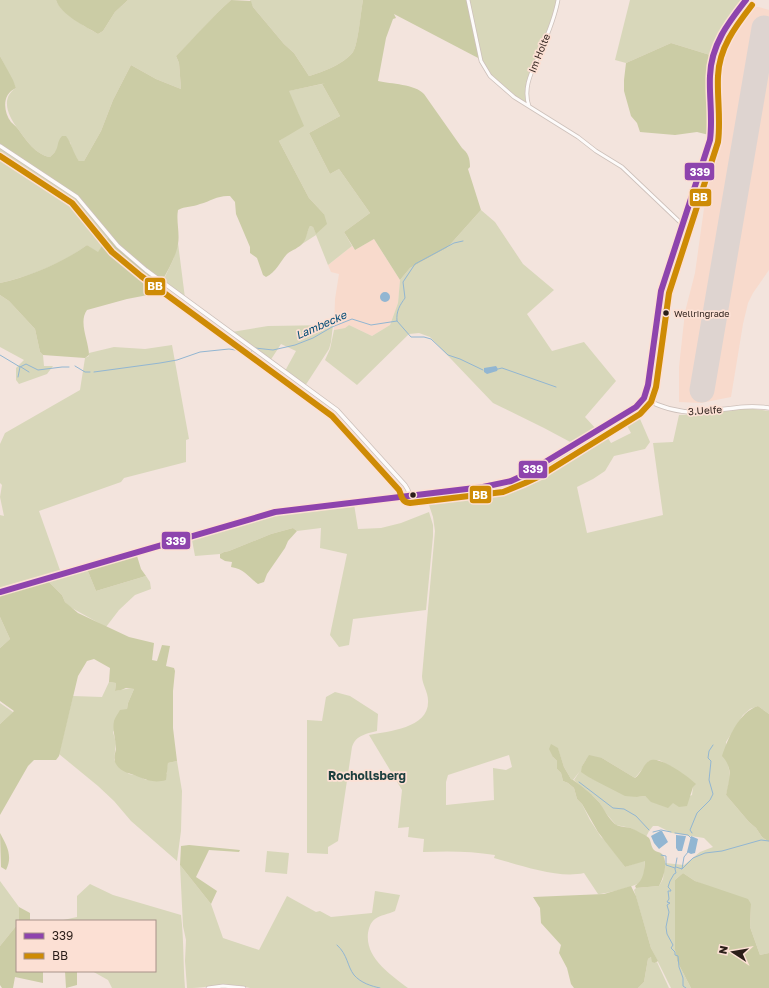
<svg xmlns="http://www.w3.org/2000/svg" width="769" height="988" viewBox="0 0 769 988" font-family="'Golos Text',sans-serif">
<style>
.built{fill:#f8dacc}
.green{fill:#d8d7ba;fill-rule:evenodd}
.forest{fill:#cbcca5}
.water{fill:#92b6d2}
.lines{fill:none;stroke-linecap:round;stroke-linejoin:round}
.stream{stroke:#92b6d2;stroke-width:1}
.runway{stroke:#ded4d0;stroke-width:25}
.minor-casing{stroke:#cdc0ba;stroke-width:4.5}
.tertiary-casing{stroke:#cdc0ba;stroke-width:5}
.primary-casing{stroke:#cdc0ba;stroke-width:6}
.minor{stroke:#fdfbfa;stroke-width:3}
.tertiary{stroke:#fdfbfa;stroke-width:3.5}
.primary{stroke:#fdfbfa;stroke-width:4.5}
.bus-1-casing{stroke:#fce0d4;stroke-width:9}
.bus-2-casing{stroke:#fce0d4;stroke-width:9}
.bus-1{stroke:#8e44ad;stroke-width:6}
.bus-2{stroke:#ce8b05;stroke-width:6}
.bus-dot{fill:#2b1e19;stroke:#fce0d4;stroke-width:1.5}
.labels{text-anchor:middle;stroke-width:3.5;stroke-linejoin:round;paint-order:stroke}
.bus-label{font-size:9px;fill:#2b1e19;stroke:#fce0d4;text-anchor:start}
.street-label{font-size:10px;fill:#2b1e19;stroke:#fce0d4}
.water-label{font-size:11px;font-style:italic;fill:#004b75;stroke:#fce0d4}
.quarter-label{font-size:12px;font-weight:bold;fill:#1c3f3f;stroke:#fce0d4}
.line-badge{stroke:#fce0d4;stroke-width:1.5}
.badge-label{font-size:11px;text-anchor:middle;font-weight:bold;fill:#fff}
</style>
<rect width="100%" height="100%" fill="#f3e4dd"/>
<path class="built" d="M747,7H759L769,10V270L753,293L748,303L743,324L731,397L701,403L679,402V367L685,312L695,273L707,187L716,135L715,66L720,45L724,37Z
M374,239L400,280L398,303L390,325L372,336L349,325L345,328L334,330L335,299L339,274L331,272L328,265L352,246L355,250Z"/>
<path class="green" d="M0,0H56C61,13 86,27 98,34L103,31L115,12L128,0H231C211,18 195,38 176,56L179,63L181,89L156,79L131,65L113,100L101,131L84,161H79L74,155L70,142L57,150L50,157C36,155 26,140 18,129C8,116 0,98 16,88L0,56Z
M250,0H363C361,11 358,45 353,52C344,64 323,72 309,76L294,53L284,44L253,7Z
M469,0H558L526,90L527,104L520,100L490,76L482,61Z
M630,0H743L721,28L710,55L671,43L626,63L615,60Z
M322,84L340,116L309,133L330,174L339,169L370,213L344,232L352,246L328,265L316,235L302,244C306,238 307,231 310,226L313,227L316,233L324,214L309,198L279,141L294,131L299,115L288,91Z
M0,146L77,198L110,237L105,241L98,253L87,245C62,264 30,276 0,283Z
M481,210L495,222L523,264L554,290L527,314L552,351L584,342L616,381L585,417L597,430L574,444L544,428L493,403L430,337L419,333L409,334L357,385L325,360L330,349L334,330L345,328L349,325L372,336L390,325L398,303L400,280L410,268L447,248Z
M178,243L185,298L163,281L173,260Z
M0,295L9,301L35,329L40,352L43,355L44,366H53L47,374L19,384L16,380V368L24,360L0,347Z
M333,325L331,342L329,349L305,386L285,371L296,351L281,344L270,361L232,332L268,326Z
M172,345L189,439L186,440V462L124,478L121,482L39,511L61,573L0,590V515L4,516L0,497L2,485L0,483V444L5,433L80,390L85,358L89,356V353L114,347L145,349Z
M740,409H754L769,411V714L758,706L750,709L743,715L726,742L730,779L726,795L749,822L756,828L762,837L769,842V953L760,955L750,927L751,904L695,881L683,873L675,880V950L677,961L691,988H671L651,948L634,890L636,888L659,886L663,879L665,863L684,865L700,852L713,847L704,838L672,833L658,826H653L649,831L646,837L631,828L616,825L604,811L599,802L593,796L586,792L574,780L580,771L573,780L571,779L564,767L558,749L553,757L557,761V769L561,773L563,781L568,783L574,788L577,799L582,804L590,820L601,837L606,841L625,867L645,860C644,867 645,877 641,882C637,886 605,894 598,894L584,873C558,879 520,865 494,858L495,855C471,851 448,851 423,852L424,839L408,837L409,827L398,828L402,790L369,735C389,731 430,728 428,700C428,692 422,684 422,676L435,531L433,517L426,496L522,477L603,430L611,443L631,433L624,420L637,412L650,442L645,449L614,456L605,471L593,479L577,487L587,533L663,515L653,443L673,442L679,415L701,414ZM509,755L512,767L506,770L493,768L494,800L446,805V782L448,775ZM602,758L635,778L649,761L659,760L672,767L693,787L692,795C675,802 660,811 645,796L637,797L590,778L582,766L586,760Z
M354,504L358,529L381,528L401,523L429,512L433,525V536L426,610L353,619L349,645L339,647L330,635L347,554L320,548L321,528L297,531L293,528L271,534L229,551L224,552L220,554L195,556L192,540L260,518L292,511Z
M87,569L96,591L146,576L150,582L151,589L135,595L119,610L106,627L70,607L65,602L62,595L49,582Z
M0,617L10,639L0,648Z
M109,682L116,683L115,691C122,690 126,688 134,689L128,703L127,709L113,732L116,743L114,760L129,774L139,776L146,780L167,774V768L168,763L177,761L182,791L181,831L177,861L131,821L114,801L98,786L59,754L73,696L102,697Z
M335,692L350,696L378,714L377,731C366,734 356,735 352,747L338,841L328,847V854L307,853V720L322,721L326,697Z
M0,703L13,712L0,724Z
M267,851L289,853L287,874L265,872Z
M180,865L211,904L223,938L259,950L287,896L316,912L320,911L331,917L372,913L375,891L400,895L395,911C389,914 380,915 375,919C370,923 369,928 368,933C365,958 391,975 408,988H250C231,981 207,988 187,988L185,961L186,940L183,926Z
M0,881L19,907V921H17V925L0,946Z
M90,884L113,895L181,915C184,940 183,963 185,988H112L108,980L92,971H155V921H59L77,917V896Z
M651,957L655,963L657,962L669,988H638L644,982L648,959Z"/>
<path class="forest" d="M56,0H128L115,12L103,31L98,34C85,26 61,15 56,0Z
M231,0L251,1L253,7L284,44L294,53L309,76C323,72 344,64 353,52C358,45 361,10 363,0H468L480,59L394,14L396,18L393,19L386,38L378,81C391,84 415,84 424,94L462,148C468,153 470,158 470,167L468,169L481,210L447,248L410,268L400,280L374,239L355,250L344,232L370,213L339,169L330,174L309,133L340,116L322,84L326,83L289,91L304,126L279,141L309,198L324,214L327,224L316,234L313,227L310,226C307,231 307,238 303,243C299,248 292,250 287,254C280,262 276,272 266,277L263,275L257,258L250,253V247L236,214L235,202L230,196C218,195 211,201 200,204C193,207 185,206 178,210C176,221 180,233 178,244C176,257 168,270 162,281L169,286L153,294L127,299L87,310C78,322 89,342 89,355L85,358L43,355L40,352L35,329L9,301L0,295V283C31,276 62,263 87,245L98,252L105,241L109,237L77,197L0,146V56L13,80L16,88C2,94 3,111 11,122C13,124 16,126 18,129C26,140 36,155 50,157C61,148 55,144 62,136H66C72,144 73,153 79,161H84L101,131L113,100L131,65L156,79L181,89L179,63L176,56C194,38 211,18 231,0Z
M671,43L710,55L707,69L709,135L697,132L675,135L640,132L637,123L631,116L624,91V80L626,63Z
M293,528L297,531L288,541L285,548L267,574L264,582L258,584C248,577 245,569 231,567L232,562L225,561L220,558V554L224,552L229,551L271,534Z
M137,556L141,569L146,576L96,591L87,569Z
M49,582L62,595L65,602L78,613L129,637L154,643L152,660L157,661L162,645L170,646L166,666L174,668L175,671L173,691V728L177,761L168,763L166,780C156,783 149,781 139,777C131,773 121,773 116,764C113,759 115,754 116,749C116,739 112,731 114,721C115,717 118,714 120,710L127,709L128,703L134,689L126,688L121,690L115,691L116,683L109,682L110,668L94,659L87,661L78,676L59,756L56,760H34L28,766L0,815V724L14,711L0,701V648L10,639L0,617V595Z
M758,706L769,714V842L762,837L756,828L749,822L726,795C729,779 734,769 722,756C728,738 739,712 758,706Z
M551,744L558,748L564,767L571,779C576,781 595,797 599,802C604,809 608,818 615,824C620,828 628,826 633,829C637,831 645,835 649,838C651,841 651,847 654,850C656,852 660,852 662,854C669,862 663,879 659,886L636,888L635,886C644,880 644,871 645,861L625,867L598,832L582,804L577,799L574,788L568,783L563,781L561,773L557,769V761L553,757L549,749Z
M589,755L602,758L635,778C641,774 643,765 649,761C658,754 689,777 696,784L693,787L687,806L679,807L673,803L668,808L651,802L645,796L637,797L625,796L590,778L581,772L582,766Z
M0,833C7,846 13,856 6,870L1,867Z
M189,845L240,850L239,852L209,850L196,877L217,891L211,904L180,865L181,846Z
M683,873L695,881L748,899L751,904L750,927L760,955L769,953V988H691L677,961L675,950V880Z
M631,886L636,896L651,948L658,961L655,963L652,962L651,957L648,959L644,982L638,988H574L571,984L567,968L559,953L561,945L541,923L540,908L533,897L604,894Z
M19,907L30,913V921H19Z
M17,925V971H43V983L15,977L13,988H2L0,985V946Z
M65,971H77V985L66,988Z"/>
<path class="water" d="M380 297a5 5 0 1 1 10 0a5 5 0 1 1-10 0Z
M496,366L498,369L497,371L487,374L484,372V368Z
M660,831H662L668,842L659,849L654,843L651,836Z
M676,835L686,836L682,851H678L676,848Z
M691,836L698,839L695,853L691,854L687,852Z"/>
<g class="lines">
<path class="stream" d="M397,321L411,337H424L431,339L448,355L460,359L483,370
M255,348L273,350L295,345L313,338L332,327L352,319L371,325L397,321C396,311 400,305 405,298L403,282L415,264L454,243L463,241
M250,352L252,351
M0,355L20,367L26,364L38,370L62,367H69
M75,366L85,372H90
M21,367L29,372
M498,369L502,368L556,387
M94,372L160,363L177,360L200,352L229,349L248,352
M18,377L20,367
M579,782L613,808L624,809L636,816L649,830
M653,832L661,830L671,832
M675,833L688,835L691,838
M692,833L690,830L697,813L710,800L713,794L709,780L711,761L708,758L709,751L713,745
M661,855L666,856V865L675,868
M677,858L675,869L676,873L674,874L670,881L668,887L670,889L671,891H668L669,899L667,902L670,903L667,905L669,912L666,927L667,934L673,945L671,948L675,952V955L678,956L679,967L683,978V986L686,988
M676,867L682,869L684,857L688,852
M682,869L693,858L705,853L722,851L761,840L769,841
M337,945C348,955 347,966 354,975C361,983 371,986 380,988"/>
<path class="runway" d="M702,390L764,28"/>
<g class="minor-casing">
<path id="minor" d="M468,0L481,61L490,76L514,97L578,137L596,151L622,167L683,225
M529,106C522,86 534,68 541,50C548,34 555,17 558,0
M208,988L223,986L244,988"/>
</g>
<g class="tertiary-casing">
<path id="tertiary" d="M0,146L77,197L118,246L146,270L337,410L405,485L408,490L409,495
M644,398C661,408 680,413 701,412C724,410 746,404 769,408"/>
</g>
<g class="primary-casing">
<path id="primary" d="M0,592L275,512L483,487L511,481L522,476L636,407L644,398L648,385L661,291L710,140C713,124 711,107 710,91C707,48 721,32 746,0"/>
</g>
<use href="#minor" class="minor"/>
<use href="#tertiary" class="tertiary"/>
<use href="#primary" class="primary"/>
<g class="bus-1-casing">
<path id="bus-1" d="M0,592L275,512L483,487L511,481L522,476L636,407L644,398L648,385L661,291L710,140C713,118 709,97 710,76C711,45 728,23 746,0"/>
</g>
<g class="bus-2-casing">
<path id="bus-2" d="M0,156L72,203L112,252L141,276L332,416L399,490C402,496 401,502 410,503L503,492L525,483L540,476L640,414L651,402L656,387L669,293L718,142C721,120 717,98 718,76C719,48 735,27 752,5"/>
</g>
<use href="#bus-1" class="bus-1"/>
<use href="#bus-2" class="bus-2"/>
</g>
<g class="bus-dot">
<circle cx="666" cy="313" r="3.5"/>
<circle cx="413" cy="495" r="3.5"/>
</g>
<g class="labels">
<g class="bus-label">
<text x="674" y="317">Wellringrade</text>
</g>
<g class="street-label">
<text transform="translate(539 53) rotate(-68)" y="4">Im Holte</text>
<text transform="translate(705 410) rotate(-4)" y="4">3.Uelfe</text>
</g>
<g class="water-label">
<text transform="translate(321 325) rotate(-24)" y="4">Lambecke</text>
</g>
<g class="quarter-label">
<text x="367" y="780">Rochollsberg</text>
</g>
</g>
<g class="line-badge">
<rect x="684" y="162" width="31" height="19" rx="4" fill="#8e44ad"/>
<rect x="689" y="188" width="23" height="19" rx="4" fill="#ce8b05"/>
<rect x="144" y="277" width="22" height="19" rx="4" fill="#ce8b05"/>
<rect x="518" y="460" width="30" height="19" rx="4" fill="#8e44ad"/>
<rect x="469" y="485" width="23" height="19" rx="4" fill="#ce8b05"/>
<rect x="161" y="531" width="30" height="19" rx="4" fill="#8e44ad"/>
</g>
<g class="badge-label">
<text x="700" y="176">339</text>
<text x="700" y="201">BB</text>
<text x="155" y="290">BB</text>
<text x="533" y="473">339</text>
<text x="480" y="499">BB</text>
<text x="176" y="545">339</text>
</g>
<rect x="16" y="920" width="140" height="52" fill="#fce0d4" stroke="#a89289"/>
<rect x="24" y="933" width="20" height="6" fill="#8e44ad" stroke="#a89289"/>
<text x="52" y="940" font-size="12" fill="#2b1e19">339</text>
<rect x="24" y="953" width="20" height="6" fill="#ce8b05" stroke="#a89289"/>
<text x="52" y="960" font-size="12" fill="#2b1e19">BB</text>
<g transform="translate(733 952) rotate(282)" stroke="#fce0d4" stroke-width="3" paint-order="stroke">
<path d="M0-3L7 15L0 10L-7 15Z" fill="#2b1e19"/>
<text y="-6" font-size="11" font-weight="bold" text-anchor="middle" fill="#2b1e19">N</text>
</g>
</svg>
